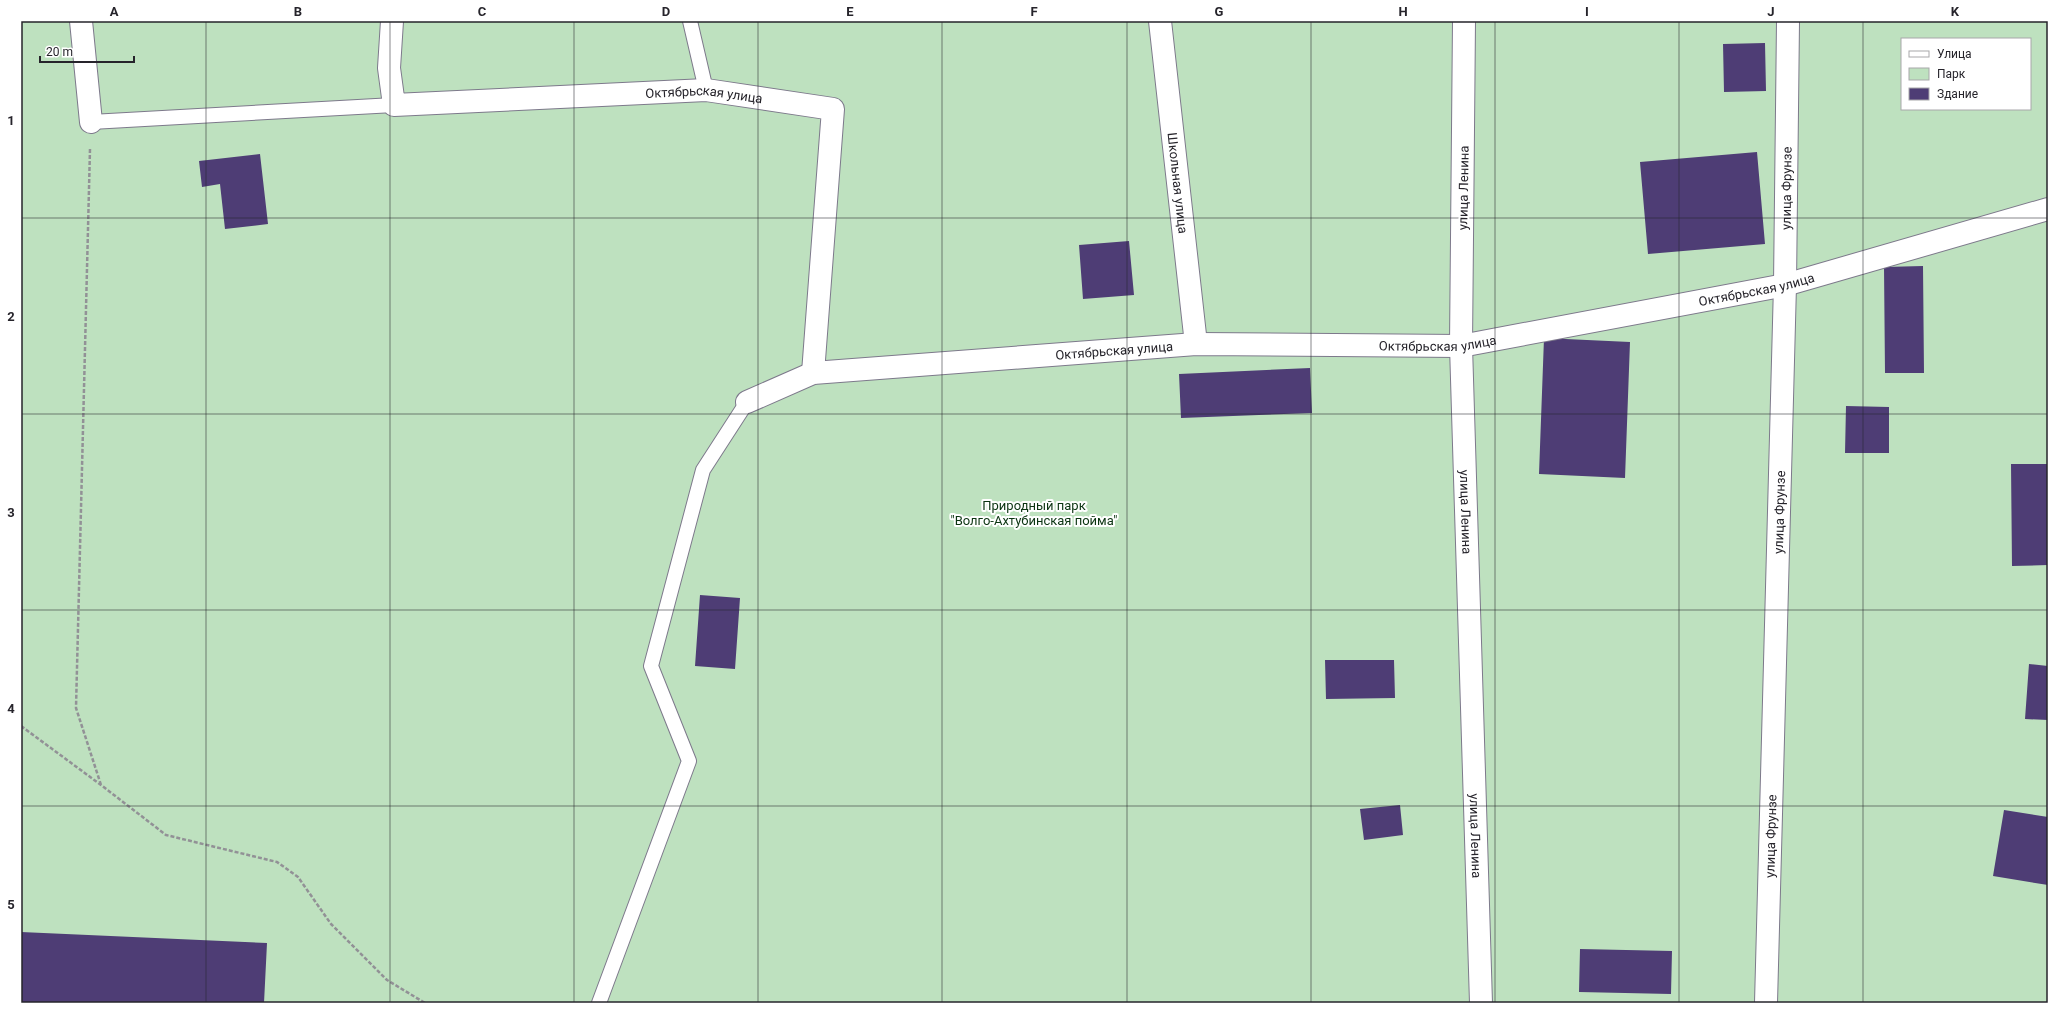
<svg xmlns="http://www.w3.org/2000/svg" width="2069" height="1024" viewBox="0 0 2069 1024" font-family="Roboto,sans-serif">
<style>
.green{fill:#bee1bf;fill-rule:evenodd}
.building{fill:#4e3d75}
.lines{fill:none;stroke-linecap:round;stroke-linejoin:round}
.lane-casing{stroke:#7d798b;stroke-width:16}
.street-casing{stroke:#7d798b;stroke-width:24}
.path{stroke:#929196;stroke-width:2.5;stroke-dasharray:4 2;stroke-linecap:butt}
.lane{stroke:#fff;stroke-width:14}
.street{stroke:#fff;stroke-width:22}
.grid{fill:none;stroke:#26242b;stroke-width:1;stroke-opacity:0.55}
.labels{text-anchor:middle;stroke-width:4;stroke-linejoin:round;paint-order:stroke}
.street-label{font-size:13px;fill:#26242b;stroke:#fff}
.park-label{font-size:13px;fill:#0b3411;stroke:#fff}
.neatline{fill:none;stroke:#26242b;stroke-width:1.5}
.grid-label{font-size:13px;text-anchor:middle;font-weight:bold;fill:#26242b}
</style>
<rect width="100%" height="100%" fill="#fcfbff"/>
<path class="green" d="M21,21H2048V1003H21ZM1902,39H2030V109H1902Z"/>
<path class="building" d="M1765,43L1766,91L1724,92L1723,44Z
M1757,152L1765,244L1648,254L1640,162Z
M260,154L268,224L225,229L220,184L202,187L199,161Z
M1129,241L1134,295L1083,299L1079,245Z
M1923,266L1924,373H1885L1884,267Z
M1544,338L1630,342L1625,478L1539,474Z
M1310,368L1312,413L1181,418L1179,374Z
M1846,406L1889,407V453H1845Z
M2011,464H2048V565L2012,566Z
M700,595L740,598L735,669L695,666Z
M1325,660H1394L1395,698L1326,699Z
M2029,664L2048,666V720L2025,719Z
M1400,805L1403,835L1364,840L1360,809Z
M2004,810L2048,817V885L1993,876Z
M21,932L267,943L264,1003H21Z
M1580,949L1672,951L1671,994L1579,992Z"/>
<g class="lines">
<g class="lane-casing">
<path id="lane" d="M690,21L706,90
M91,122L394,105
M599,1003L689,761L651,666L703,470L747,402"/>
</g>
<g class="street-casing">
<g id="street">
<path d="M81,21L91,122"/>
<path id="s1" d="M392,21L389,68L394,105L706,90L833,109L813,373"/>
<path id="s2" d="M1160,21L1196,344"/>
<path id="s3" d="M1464,21L1461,346L1481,1003"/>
<path id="s4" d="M747,402L813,373L1196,344L1461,346L1785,285L2048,209"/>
<path id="s5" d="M1766,1003L1785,285L1788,21"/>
</g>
</g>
<path class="path" d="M90,149L76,708L101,785
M21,726L101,785L166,835L277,862L298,877L331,924L387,980L425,1003"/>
<use href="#lane" class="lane"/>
<use href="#street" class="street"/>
</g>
<path class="grid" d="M206,21V1003M390,21V1003M574,21V1003M758,21V1003M942,21V1003M1127,21V1003M1311,21V1003M1495,21V1003M1679,21V1003M1863,21V1003M21,218H2048M21,414H2048M21,610H2048M21,806H2048"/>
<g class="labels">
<g class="street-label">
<text dy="5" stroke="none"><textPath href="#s1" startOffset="395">Октябрьская улица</textPath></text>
<text dy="5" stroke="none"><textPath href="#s2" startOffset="163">Школьная улица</textPath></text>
<text transform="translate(1463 188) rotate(-89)" y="5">улица Ленина</text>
<text dy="5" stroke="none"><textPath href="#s5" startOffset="815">улица Фрунзе</textPath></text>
<text dy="5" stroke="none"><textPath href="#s4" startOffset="1022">Октябрьская улица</textPath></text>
<text dy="5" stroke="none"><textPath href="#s4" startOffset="698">Октябрьская улица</textPath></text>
<text dy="5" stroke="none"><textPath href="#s4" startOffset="374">Октябрьская улица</textPath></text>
<text dy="5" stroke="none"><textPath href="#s3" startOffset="491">улица Ленина</textPath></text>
<text dy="5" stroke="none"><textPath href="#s5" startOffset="491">улица Фрунзе</textPath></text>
<text dy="5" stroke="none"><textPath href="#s3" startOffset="815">улица Ленина</textPath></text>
<text dy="5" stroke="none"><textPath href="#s5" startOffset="167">улица Фрунзе</textPath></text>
</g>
<g class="park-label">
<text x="1034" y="510">Природный парк<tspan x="1034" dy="15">"Волго-Ахтубинская пойма"</tspan></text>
</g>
</g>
<rect width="2069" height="1024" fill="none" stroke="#ffffff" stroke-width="44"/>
<rect x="1901" y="38" width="130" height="72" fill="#ffffff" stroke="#a8a7aa"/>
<rect x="1909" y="51" width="20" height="6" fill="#ffffff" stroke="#a8a7aa"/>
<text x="1937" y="58" font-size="12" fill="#26242b">Улица</text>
<rect x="1909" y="68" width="20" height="12" fill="#bee1bf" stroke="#a8a7aa"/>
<text x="1937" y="78" font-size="12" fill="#26242b">Парк</text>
<rect x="1909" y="88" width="20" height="12" fill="#4e3d75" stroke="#a8a7aa"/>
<text x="1937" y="98" font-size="12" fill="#26242b">Здание</text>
<path d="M40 56v6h94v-6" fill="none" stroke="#26242b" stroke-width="2"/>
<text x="46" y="56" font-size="12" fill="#26242b" stroke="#ffffff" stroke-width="3" paint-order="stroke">20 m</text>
<rect x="22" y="22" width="2025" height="980" class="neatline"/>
<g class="grid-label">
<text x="114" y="16">A</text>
<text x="298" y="16">B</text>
<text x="482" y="16">C</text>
<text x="666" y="16">D</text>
<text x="850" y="16">E</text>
<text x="1034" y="16">F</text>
<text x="1219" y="16">G</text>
<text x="1403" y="16">H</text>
<text x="1587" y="16">I</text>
<text x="1771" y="16">J</text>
<text x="1955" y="16">K</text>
<text x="11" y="125">1</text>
<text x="11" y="321">2</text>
<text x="11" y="517">3</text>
<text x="11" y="713">4</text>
<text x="11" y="909">5</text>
</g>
</svg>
